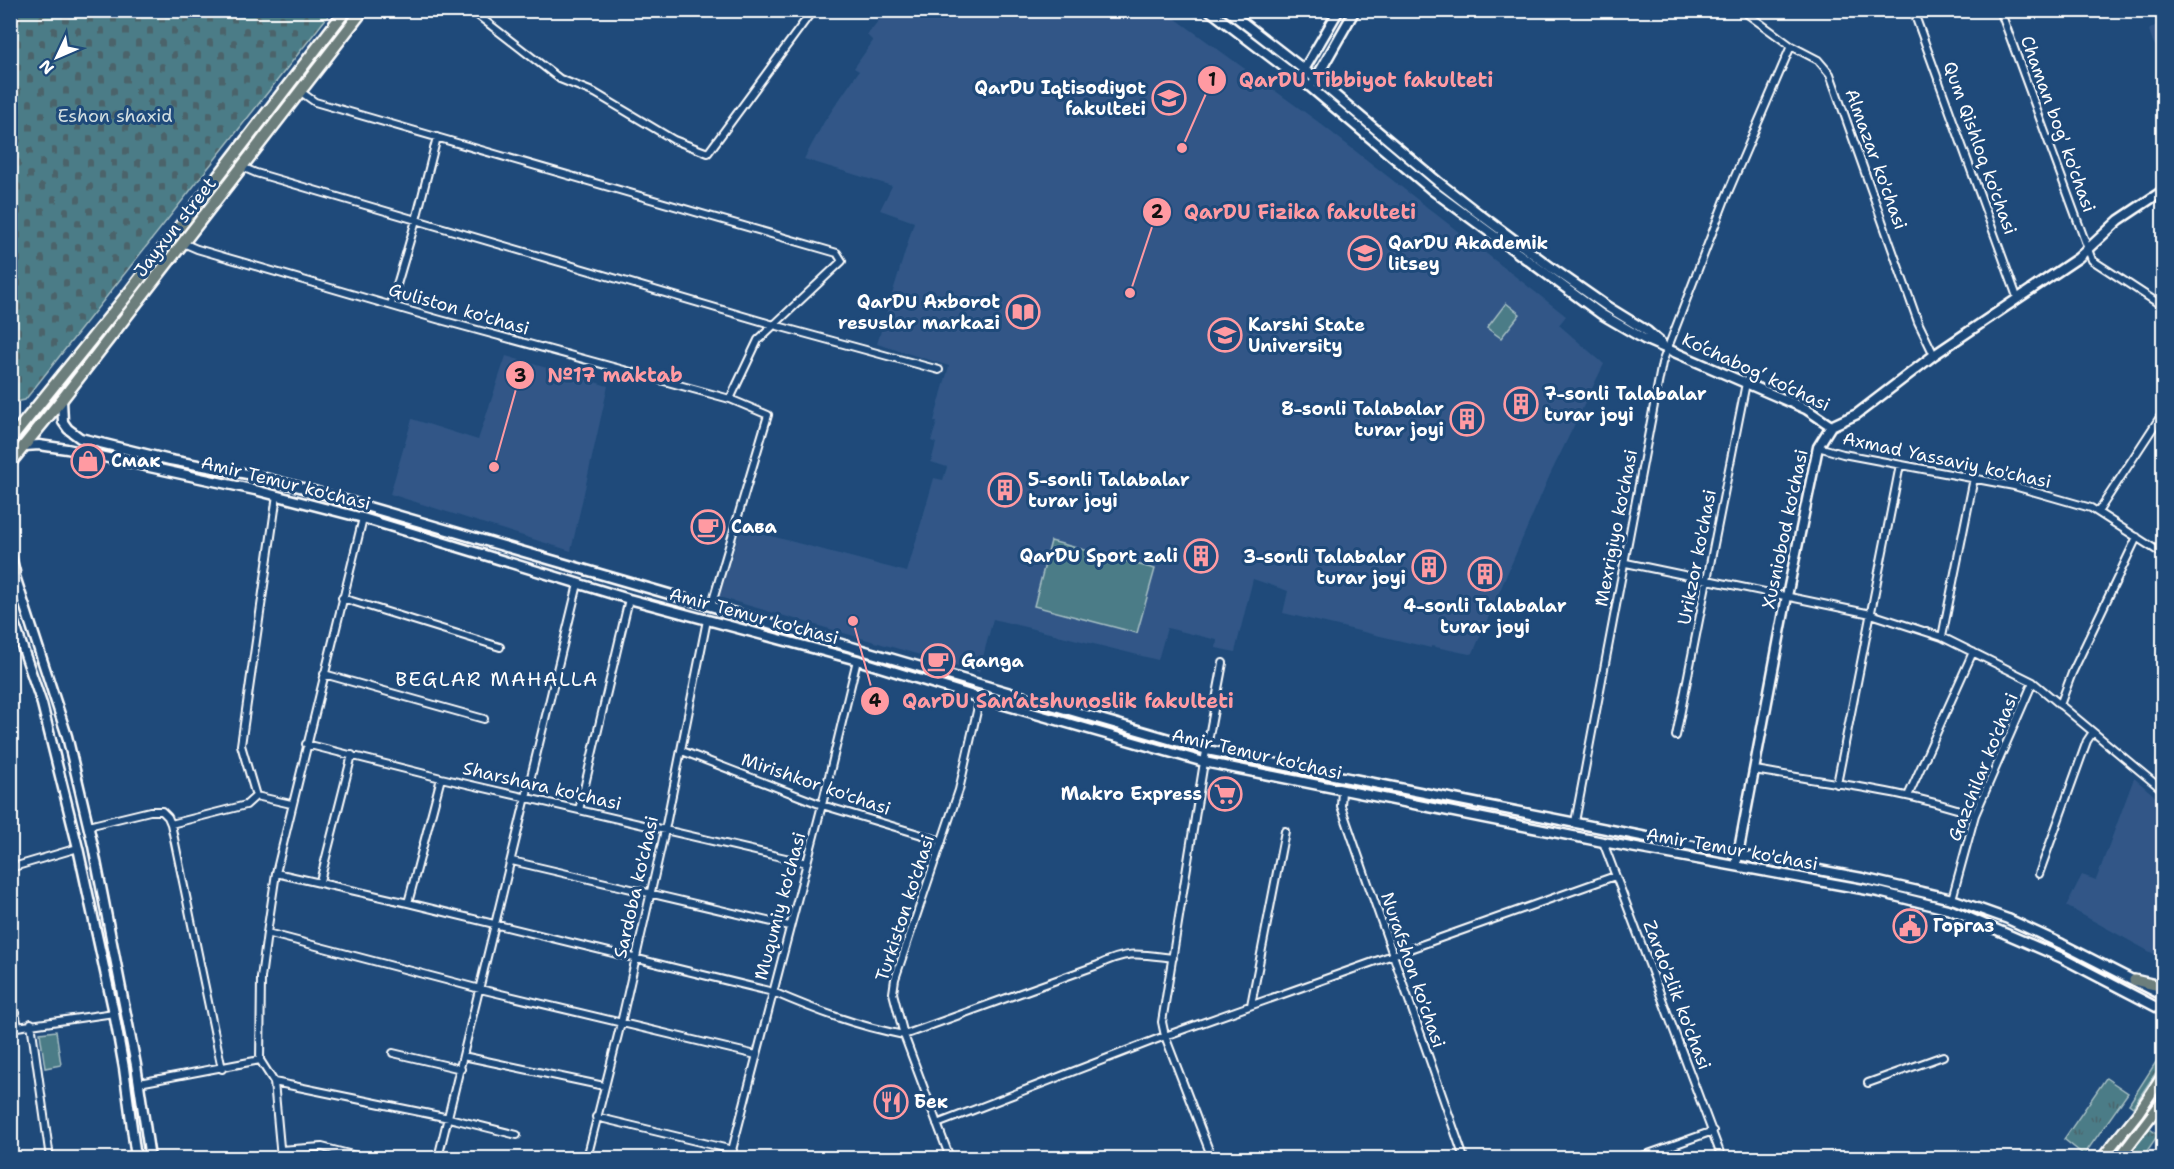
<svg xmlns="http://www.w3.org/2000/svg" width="2174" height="1169" viewBox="0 0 2174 1169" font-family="'Shantell Sans',sans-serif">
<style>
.built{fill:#305787}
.grass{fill:url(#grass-tufts);stroke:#a6bec3;stroke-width:1.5}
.cemetery{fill:url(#cemetery-stones);stroke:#a6bec3;stroke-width:1.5}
.pitch{fill:#4c7c87;stroke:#a6bec3;stroke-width:1.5}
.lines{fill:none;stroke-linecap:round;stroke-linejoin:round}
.street-casing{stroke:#fff;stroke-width:10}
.secondary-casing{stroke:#fff;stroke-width:13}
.primary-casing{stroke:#fff;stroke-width:14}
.highway-casing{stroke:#fff;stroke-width:15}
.street{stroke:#1f4a7a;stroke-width:6}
.secondary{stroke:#1f4a7a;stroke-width:8}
.primary{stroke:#6c7e7c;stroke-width:9}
.highway{stroke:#6c7e7c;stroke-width:10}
.labels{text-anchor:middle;stroke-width:6;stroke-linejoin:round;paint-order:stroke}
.poi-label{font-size:18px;font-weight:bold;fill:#fff;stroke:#1f4a7a;text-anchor:start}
.park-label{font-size:18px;fill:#d2dee1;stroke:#1f4a7a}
.street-label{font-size:18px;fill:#fff;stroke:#1f4a7a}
.neighbourhood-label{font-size:20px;letter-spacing:1.5px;fill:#fff;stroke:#1f4a7a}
.leader{fill:none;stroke:#ff9aa2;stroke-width:2}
.callout-dot{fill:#ff9aa2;stroke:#1f4a7a;stroke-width:2}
.mark-label{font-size:18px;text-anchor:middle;font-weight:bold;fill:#111}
.callout-label{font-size:20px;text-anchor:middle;font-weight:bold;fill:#ff9aa2;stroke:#1f4a7a;stroke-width:6;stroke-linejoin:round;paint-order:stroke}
</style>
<defs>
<pattern id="grass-tufts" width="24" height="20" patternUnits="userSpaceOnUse" patternTransform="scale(1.5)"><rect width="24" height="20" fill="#4c7c87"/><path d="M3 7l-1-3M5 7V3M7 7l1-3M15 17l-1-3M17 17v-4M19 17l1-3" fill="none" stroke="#4c646a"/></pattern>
<pattern id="cemetery-stones" width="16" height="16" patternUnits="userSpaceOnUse" patternTransform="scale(1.5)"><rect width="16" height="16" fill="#4c7c87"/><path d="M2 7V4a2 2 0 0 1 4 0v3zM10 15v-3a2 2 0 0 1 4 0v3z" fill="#4c646a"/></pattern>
</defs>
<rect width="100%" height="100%" fill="#1f4a7a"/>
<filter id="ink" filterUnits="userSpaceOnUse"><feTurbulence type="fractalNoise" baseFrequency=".0167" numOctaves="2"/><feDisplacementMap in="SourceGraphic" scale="12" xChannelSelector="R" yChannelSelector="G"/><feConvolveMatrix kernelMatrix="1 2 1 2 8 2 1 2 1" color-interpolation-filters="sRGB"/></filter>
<g filter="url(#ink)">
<path class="built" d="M886,11H1165L1317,121L1566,316L1559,325L1604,364L1549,477L1473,653L1469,654L1431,646V648L1283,613L1288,591L1253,579L1235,652L1216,648L1217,640L1167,628L1158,660L993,619L979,672L719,597L741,528L907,572L934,478L943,480L947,467L931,462L936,443L931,441L937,422L934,421L949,366L877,344L914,222L880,210L892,186L804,159L824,122L859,71L854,68L873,41L867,35Z
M2163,20V58L2153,42L2149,30Z
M506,356L608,386L571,551L390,494L412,419L478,440Z
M2134,778L2163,803V959L2066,906L2082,875L2096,880Z"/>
<path class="grass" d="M2163,1051V1062L2133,1107L2129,1104Z
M2106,1078L2128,1093L2084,1155L2064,1139Z
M2150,1129L2158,1135L2142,1158H2126Z"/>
<path class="cemetery" d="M10,11H332L25,400L11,403Z"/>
<path class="pitch" d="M1506,303L1520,314L1501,338L1487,328Z
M1051,541L1155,569L1137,633L1034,606Z
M56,1031L61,1065L45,1068L40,1033Z"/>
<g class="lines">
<g class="street-casing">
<path id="street" d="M471,10L560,79L595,93L674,140L708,153L813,10
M1742,10L1791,46L1818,60L1830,74L1918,322L1934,355
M1913,10L2017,297
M2000,10L2092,260L2164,307
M301,92L315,102L837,253L842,261L758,340L730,399
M242,167L256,173L774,325L939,370
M183,243L197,249L437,319L730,399L768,415L711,607
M391,305L416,220L437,137
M1818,447L1843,454L2014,486L2091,508L2164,555
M277,495L241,745L256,796L291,804
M2098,512L2164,411
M1626,563L1871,614L1942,637L2033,682L2164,791
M342,598L500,647
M1942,637L1974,478
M324,674L484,719
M2060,705L2072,673L2137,537
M1676,736L1746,383
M306,744L441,778L807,863
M682,751L822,805L942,841
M1755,770C1828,783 1904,790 1975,815
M1837,784L1900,465
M1342,790L1341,806L1464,1158
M1908,796L1973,652
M579,810L629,599
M1575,822L1662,363L1726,197L1791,46
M88,826L150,811H162L168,817L171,824
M1603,842L1722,1158
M512,861L789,926
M10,868L78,848
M276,873L408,903L773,992C817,1011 857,1026 904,1035L1098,965C1129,950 1140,954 1173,958
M2039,874L2087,741L2093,732
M320,881L352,755
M1952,899L1975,815L2033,682
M408,903L441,778
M267,933L480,989L756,1055
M10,991L18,1026
M1251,1005L1285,831
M31,1023L50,1158
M10,1028L114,1013
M393,1053L461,1069
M463,1056L604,1086
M222,1069L171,824L246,805L256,796
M274,1082L449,1118L517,1135
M139,1083L260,1060
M1868,1083L1943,1056
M596,1117L733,1150
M937,1124L1165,1036L1615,876
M280,1150L322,1147L364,1158
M281,1158L274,1082L260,1060L261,978L267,933L276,873L363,518
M438,1158L578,584
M587,1158L621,1023L665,830L707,620
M730,1158L822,805L857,660
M950,1158L904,1035L893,993L895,979L959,790L980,698
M1212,1158L1165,1036L1162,1022L1204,762L1223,663
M1637,1158L1713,1131"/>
</g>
<g class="secondary-casing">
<path id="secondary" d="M1209,10L1310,87L1432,190L1601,314L1644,339L1806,409L1831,426
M1227,10L1316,79L1437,181L1478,213L1552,268L1608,307L1647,331L1662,344
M1301,75L1339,10
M1314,82L1355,10
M62,400L63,422L68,429L80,438L170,460L253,475L303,488L1207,750L1738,855L1862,878L1952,899L2008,919L2062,944L2164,996
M25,446L39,445L67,449L255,490L363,518L629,599L857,660L980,698L1204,762L1603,842L1879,892L1951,910L2060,957L2164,1011
M12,567L67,736L93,846L136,1065L150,1158
M10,611L42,704L78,848L114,1013L124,1068L136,1158
M1737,860L1787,596L1818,447L1831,426L1857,414L1934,355L2078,258L2119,220L2164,190"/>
</g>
<g class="primary-casing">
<path id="primary" d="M2134,980L2164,987
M2102,1158L2138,1113L2164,1074
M2119,1158L2164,1099"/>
</g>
<g class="highway-casing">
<path id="highway" d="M10,440L128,294L346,10
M10,463L63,398L363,10
M10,556L14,572"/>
</g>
<use href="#street" class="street"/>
<use href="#secondary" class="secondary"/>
<use href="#primary" class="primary"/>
<use href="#highway" class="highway"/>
</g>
</g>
<defs>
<g id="university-ring" transform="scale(1.725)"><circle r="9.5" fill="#1f4a7a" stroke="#ff9aa2" stroke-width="1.5"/><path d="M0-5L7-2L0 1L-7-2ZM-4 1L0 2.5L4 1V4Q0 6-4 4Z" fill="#ff9aa2"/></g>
<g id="school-ring" transform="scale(1.725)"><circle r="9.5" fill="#1f4a7a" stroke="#ff9aa2" stroke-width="1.5"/><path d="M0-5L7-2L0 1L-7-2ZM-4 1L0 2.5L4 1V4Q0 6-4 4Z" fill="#ff9aa2"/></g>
<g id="library-ring" transform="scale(1.725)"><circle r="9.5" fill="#1f4a7a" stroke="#ff9aa2" stroke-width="1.5"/><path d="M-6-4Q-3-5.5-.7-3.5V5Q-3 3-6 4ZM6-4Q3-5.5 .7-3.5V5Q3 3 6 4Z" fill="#ff9aa2"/></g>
<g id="building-ring" transform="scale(1.725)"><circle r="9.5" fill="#1f4a7a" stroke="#ff9aa2" stroke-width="1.5"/><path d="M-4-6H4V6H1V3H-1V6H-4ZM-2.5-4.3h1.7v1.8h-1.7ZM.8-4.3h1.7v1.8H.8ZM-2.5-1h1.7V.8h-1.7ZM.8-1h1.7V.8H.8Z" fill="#ff9aa2"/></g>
<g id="shop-ring" transform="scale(1.725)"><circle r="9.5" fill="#1f4a7a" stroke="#ff9aa2" stroke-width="1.5"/><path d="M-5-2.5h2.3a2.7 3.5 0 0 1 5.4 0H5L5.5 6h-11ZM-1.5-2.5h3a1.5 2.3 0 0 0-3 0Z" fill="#ff9aa2"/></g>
<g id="cafe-ring" transform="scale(1.725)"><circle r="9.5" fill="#1f4a7a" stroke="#ff9aa2" stroke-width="1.5"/><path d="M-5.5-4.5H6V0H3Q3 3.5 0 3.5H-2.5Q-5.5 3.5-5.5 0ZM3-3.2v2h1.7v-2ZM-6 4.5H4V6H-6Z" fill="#ff9aa2"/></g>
<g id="supermarket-ring" transform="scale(1.725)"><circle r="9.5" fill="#1f4a7a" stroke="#ff9aa2" stroke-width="1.5"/><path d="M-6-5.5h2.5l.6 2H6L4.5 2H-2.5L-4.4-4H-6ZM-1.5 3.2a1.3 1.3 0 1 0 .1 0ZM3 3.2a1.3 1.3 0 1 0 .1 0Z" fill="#ff9aa2"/></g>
<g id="civic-ring" transform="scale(1.725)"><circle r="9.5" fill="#1f4a7a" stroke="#ff9aa2" stroke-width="1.5"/><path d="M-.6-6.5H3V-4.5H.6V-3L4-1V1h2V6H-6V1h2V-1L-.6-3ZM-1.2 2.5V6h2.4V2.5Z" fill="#ff9aa2"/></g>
<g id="restaurant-ring" transform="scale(1.725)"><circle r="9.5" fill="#1f4a7a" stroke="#ff9aa2" stroke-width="1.5"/><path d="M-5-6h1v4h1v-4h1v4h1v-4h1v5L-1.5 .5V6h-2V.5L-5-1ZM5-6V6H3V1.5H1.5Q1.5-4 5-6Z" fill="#ff9aa2"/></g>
</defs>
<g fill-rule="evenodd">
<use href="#university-ring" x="1169" y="98"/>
<use href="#school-ring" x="1365" y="253"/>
<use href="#library-ring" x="1023" y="312"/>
<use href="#university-ring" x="1225" y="335"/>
<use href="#building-ring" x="1521" y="404"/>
<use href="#building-ring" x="1467" y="419"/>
<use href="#shop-ring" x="88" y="461"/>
<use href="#building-ring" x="1005" y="490"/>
<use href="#cafe-ring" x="708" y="527"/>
<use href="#building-ring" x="1201" y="556"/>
<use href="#building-ring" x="1429" y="567"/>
<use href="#building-ring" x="1485" y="574"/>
<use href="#cafe-ring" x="938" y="661"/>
<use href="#supermarket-ring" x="1225" y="794"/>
<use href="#civic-ring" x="1910" y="926"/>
<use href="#restaurant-ring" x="891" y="1102"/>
</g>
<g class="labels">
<g class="poi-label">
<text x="1146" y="94" text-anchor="end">QarDU Iqtisodiyot<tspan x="1146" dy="21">fakulteti</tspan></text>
<text x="1388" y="249">QarDU Akademik<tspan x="1388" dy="21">litsey</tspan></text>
<text x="1000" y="308" text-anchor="end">QarDU Axborot<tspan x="1000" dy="21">resuslar markazi</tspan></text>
<text x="1248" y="331">Karshi State<tspan x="1248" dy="21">University</tspan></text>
<text x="1544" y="400">7-sonli Talabalar<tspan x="1544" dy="21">turar joyi</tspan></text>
<text x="1444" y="415" text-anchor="end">8-sonli Talabalar<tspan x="1444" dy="21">turar joyi</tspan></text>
<text x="111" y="467">Смак</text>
<text x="1028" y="486">5-sonli Talabalar<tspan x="1028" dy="21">turar joyi</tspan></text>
<text x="731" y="533">Сава</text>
<text x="1178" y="562" text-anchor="end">QarDU Sport zali</text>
<text x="1406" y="563" text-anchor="end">3-sonli Talabalar<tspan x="1406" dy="21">turar joyi</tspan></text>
<text x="1485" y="612" text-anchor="middle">4-sonli Talabalar<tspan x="1485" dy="21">turar joyi</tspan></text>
<text x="961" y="667">Ganga</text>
<text x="1202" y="800" text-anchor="end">Makro Express</text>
<text x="1933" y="932">Горгаз</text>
<text x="914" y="1108">Бек</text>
</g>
<g class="park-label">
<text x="115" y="122">Eshon shaxid</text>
</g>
<g class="street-label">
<text transform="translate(2058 124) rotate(70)" y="6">Chaman bog' ko'chasi</text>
<text transform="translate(1980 148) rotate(70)" y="6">Qum Qishloq ko'chasi</text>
<text transform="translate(1876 159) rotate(70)" y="6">Almazar ko'chasi</text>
<text transform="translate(175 227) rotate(-52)" y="6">Jayxun street</text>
<text transform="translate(459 309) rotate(16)" y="6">Guliston ko'chasi</text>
<text transform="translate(1756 372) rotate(25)" y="6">Ko‘chabog‘ ko‘chasi</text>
<text transform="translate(1947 460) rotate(12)" y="6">Axmad Yassaviy ko'chasi</text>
<text transform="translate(286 483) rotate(14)" y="6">Amir Temur ko'chasi</text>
<text transform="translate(1616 528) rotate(-79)" y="6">Mexrigiyo ko'chasi</text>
<text transform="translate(1785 529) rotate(-78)" y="6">Xusniobod ko'chasi</text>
<text transform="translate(1697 557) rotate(-79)" y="6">Urikzor ko'chasi</text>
<text transform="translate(754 616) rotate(15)" y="6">Amir Temur ko'chasi</text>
<text transform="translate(1257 754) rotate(13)" y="6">Amir Temur ko'chasi</text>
<text transform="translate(1983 767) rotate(-68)" y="6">Gazchilar ko'chasi</text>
<text transform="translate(816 784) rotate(19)" y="6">Mirishkor ko'chasi</text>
<text transform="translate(542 786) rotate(13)" y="6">Sharshara ko'chasi</text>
<text transform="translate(1732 849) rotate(10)" y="6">Amir Temur ko'chasi</text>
<text transform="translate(636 887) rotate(-77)" y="6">Sardoba ko'chasi</text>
<text transform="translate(780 906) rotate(-75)" y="6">Muqumiy ko'chasi</text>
<text transform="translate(905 908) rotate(-72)" y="6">Turkiston ko'chasi</text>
<text transform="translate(1413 970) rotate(71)" y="6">Nurafshon ko'chasi</text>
<text transform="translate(1677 995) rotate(69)" y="6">Zardo'zlik ko'chasi</text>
</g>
<g class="neighbourhood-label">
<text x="497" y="686">BEGLAR MAHALLA</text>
</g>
</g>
<path class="leader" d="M1182 148L1212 80M1130 293L1157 212M494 467L520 375M853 621L875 701"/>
<g class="callout-dot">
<circle cx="1182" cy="148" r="6"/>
<circle cx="1130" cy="293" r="6"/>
<circle cx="494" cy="467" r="6"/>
<circle cx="853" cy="621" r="6"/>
<circle cx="1212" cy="80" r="15"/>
<circle cx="1157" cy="212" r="15"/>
<circle cx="520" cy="375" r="15"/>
<circle cx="875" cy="701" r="15"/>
</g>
<g class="mark-label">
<text x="1212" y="86">1</text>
<text x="1157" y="218">2</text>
<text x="520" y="382">3</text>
<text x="875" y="707">4</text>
</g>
<g class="callout-label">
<text x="1366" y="87">QarDU Tibbiyot fakulteti</text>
<text x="1300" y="219">QarDU Fizika fakulteti</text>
<text x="615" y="382">№17 maktab</text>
<text x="1068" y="708">QarDU San‘atshunoslik fakulteti</text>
</g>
<rect width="2174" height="1169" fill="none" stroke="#1f4a7a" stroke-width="36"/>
<rect x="18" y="18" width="2138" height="1133" fill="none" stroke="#fff" stroke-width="2" filter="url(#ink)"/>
<g transform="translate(57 57) rotate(226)" stroke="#1f4a7a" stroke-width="4.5" paint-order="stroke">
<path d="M0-4.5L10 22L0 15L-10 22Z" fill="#ffffff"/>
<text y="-9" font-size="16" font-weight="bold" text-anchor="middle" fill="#ffffff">N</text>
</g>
</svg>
